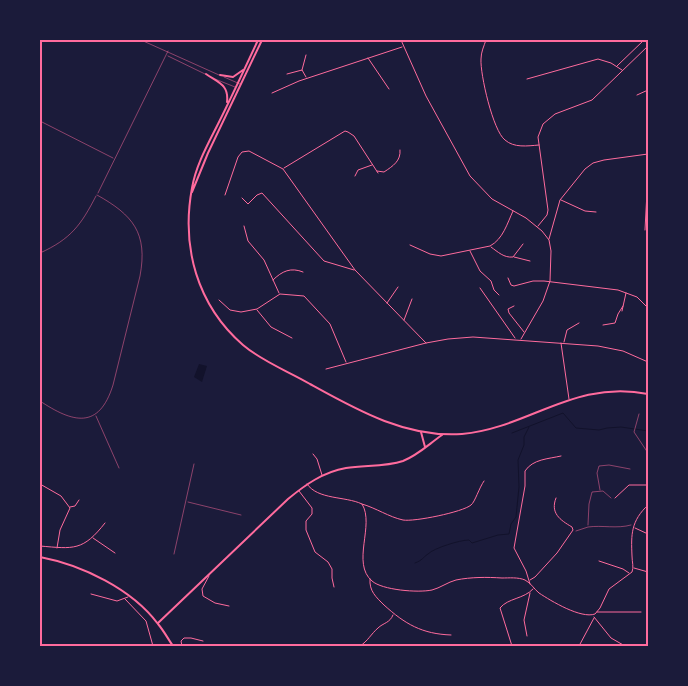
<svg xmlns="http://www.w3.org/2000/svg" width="688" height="686" viewBox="0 0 688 686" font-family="Commissioner,sans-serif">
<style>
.water{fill:#12122b}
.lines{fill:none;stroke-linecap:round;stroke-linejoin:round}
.stream{stroke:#12122b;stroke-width:1}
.path{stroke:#ff6b9d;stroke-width:0.5}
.service{stroke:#ff6b9d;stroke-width:0.5}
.minor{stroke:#ff6b9d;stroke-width:1}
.tertiary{stroke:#ff6b9d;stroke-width:2}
.secondary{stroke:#ff6b9d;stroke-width:2}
.neatline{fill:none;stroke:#ff6b9d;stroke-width:2}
</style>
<rect width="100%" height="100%" fill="#1b1b3a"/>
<path class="water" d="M199,364L207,366L202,382L194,377Z"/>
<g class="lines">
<path class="stream" d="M512,433L563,413L576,428L599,430L607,428L621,427L648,431
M415,563C423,560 422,558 428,554C434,548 460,540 469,540L472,543L498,535L509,534L511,524L516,517L519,487L518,460L524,445V437L529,427"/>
<path class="path" d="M639,414L634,432L648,453
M600,490L597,473L599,466L609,465L630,469
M588,525L589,504L592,492L603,491L611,498
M576,531C580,530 584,528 588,527C602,525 617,529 631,525"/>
<path class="service" d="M141,40L219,75
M168,56L205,74
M224,77L240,84
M215,79L235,87
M40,121L113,158
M98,193L168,51
M40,253C71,239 81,225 96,196
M40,401C73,423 99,430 113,385L140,276C148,233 133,215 97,195
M96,416L119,468
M188,502L241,515
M174,554L194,464"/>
<path class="minor" d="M401,40L426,96L470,176L492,199L526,218L542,231L549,240L551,251L550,281L543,301L521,339
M486,40C484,46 481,52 481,59C480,74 493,131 505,140C514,148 527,146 539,145
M368,58L389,89
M617,66L644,40
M302,70L306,55
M287,74L302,70L306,77
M527,79L598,59L611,63L622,70
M272,93L299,81L402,47
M637,95L648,90
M284,168L345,131L348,132L354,136L378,173
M377,171L384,172C393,166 401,161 400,150
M355,176L358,170L372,165
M225,195L238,157L242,152L249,151L283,169L355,270L426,343
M242,198L248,204L257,195L262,193L324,261L354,270
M561,200L585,211L596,212
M244,226L248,241L264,260L279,293
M538,226L547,215L548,210L538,137L543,124L555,114L592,100L648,46
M645,230L648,173
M549,239L560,200L585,169L593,163L604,160L648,154
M410,245L430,254L441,256L490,246C503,239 507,224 513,211
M491,247C498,252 504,258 513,257L523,244
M470,251L480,271L491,281L494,290L499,295
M514,257L530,261
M508,278L511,285L514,286L533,281H544L618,290L637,297L648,308
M273,280C282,271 291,267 303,272
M480,288L515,338
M219,300L230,310L241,312L257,309L280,294L304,296L330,324L346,362
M387,303L398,287
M514,306L508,309L509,313L524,332
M257,310L271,327L292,338
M622,311L626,293
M404,320L412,299
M603,325L615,323L618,314L623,306
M564,342L567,330L579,323
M561,343L569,399
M326,369L426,343L448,339L473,337L598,346L623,351L648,362
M313,454L317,459L322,475
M40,484L61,496L70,508L60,530L57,548
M307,484C318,500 345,496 362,504C375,525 351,563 372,581C382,590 418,593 432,590C440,588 448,582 456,580C471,577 487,577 502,578C509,578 518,577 525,580C531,583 534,589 539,593C551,601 581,619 595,614L600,608L609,589L632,572C634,567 632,562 632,556C631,534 631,521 648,505
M299,491L312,508V514L306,521V530L315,552L328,562L332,569V578L334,587
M615,498L629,485H648
M362,504C376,508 389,517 403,520C414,522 463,512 471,505C475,502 479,488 484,481
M70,507L75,506L79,500
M635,528L648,534
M93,538L115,553
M40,546C74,549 83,551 105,523
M599,561L623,569L629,573
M634,568L648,572
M209,576L202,589L203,596L215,603L229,606
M370,579C369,591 376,597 384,605C405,624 422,634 451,635
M530,580L535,577L557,553L573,530L572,527C560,520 550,513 556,498
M530,584L526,571L514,548L525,486V471C533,459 548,459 561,456
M91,594L117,601L128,597
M125,599L146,621L153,646
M597,612H641
M594,617L611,638L625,646
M527,636L524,620L530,593
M182,646L181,641L184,638H191L203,641
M360,646C368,641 371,634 378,628C383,623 390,623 393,615
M512,646L500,608C508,598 524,599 533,589
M579,646L594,618"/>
<path class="tertiary" d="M421,432L425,447
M40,557C82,565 132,589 158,624C164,631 168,639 173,646
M158,623L288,499C305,485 323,472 346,468C365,465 385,467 403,461C418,455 429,444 442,435"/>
<path class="secondary" d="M258,40C245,68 232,96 218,124C208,144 196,165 192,188C181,247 197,305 243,345C263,362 288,371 310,384C357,410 406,438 462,434C529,428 574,379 648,394
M206,74C219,83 229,85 227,102
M220,75L233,77L243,70
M192,192L208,153L262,40"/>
</g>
<rect width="688" height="686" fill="none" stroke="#1b1b3a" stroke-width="82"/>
<rect x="41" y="41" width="606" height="604" class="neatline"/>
</svg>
